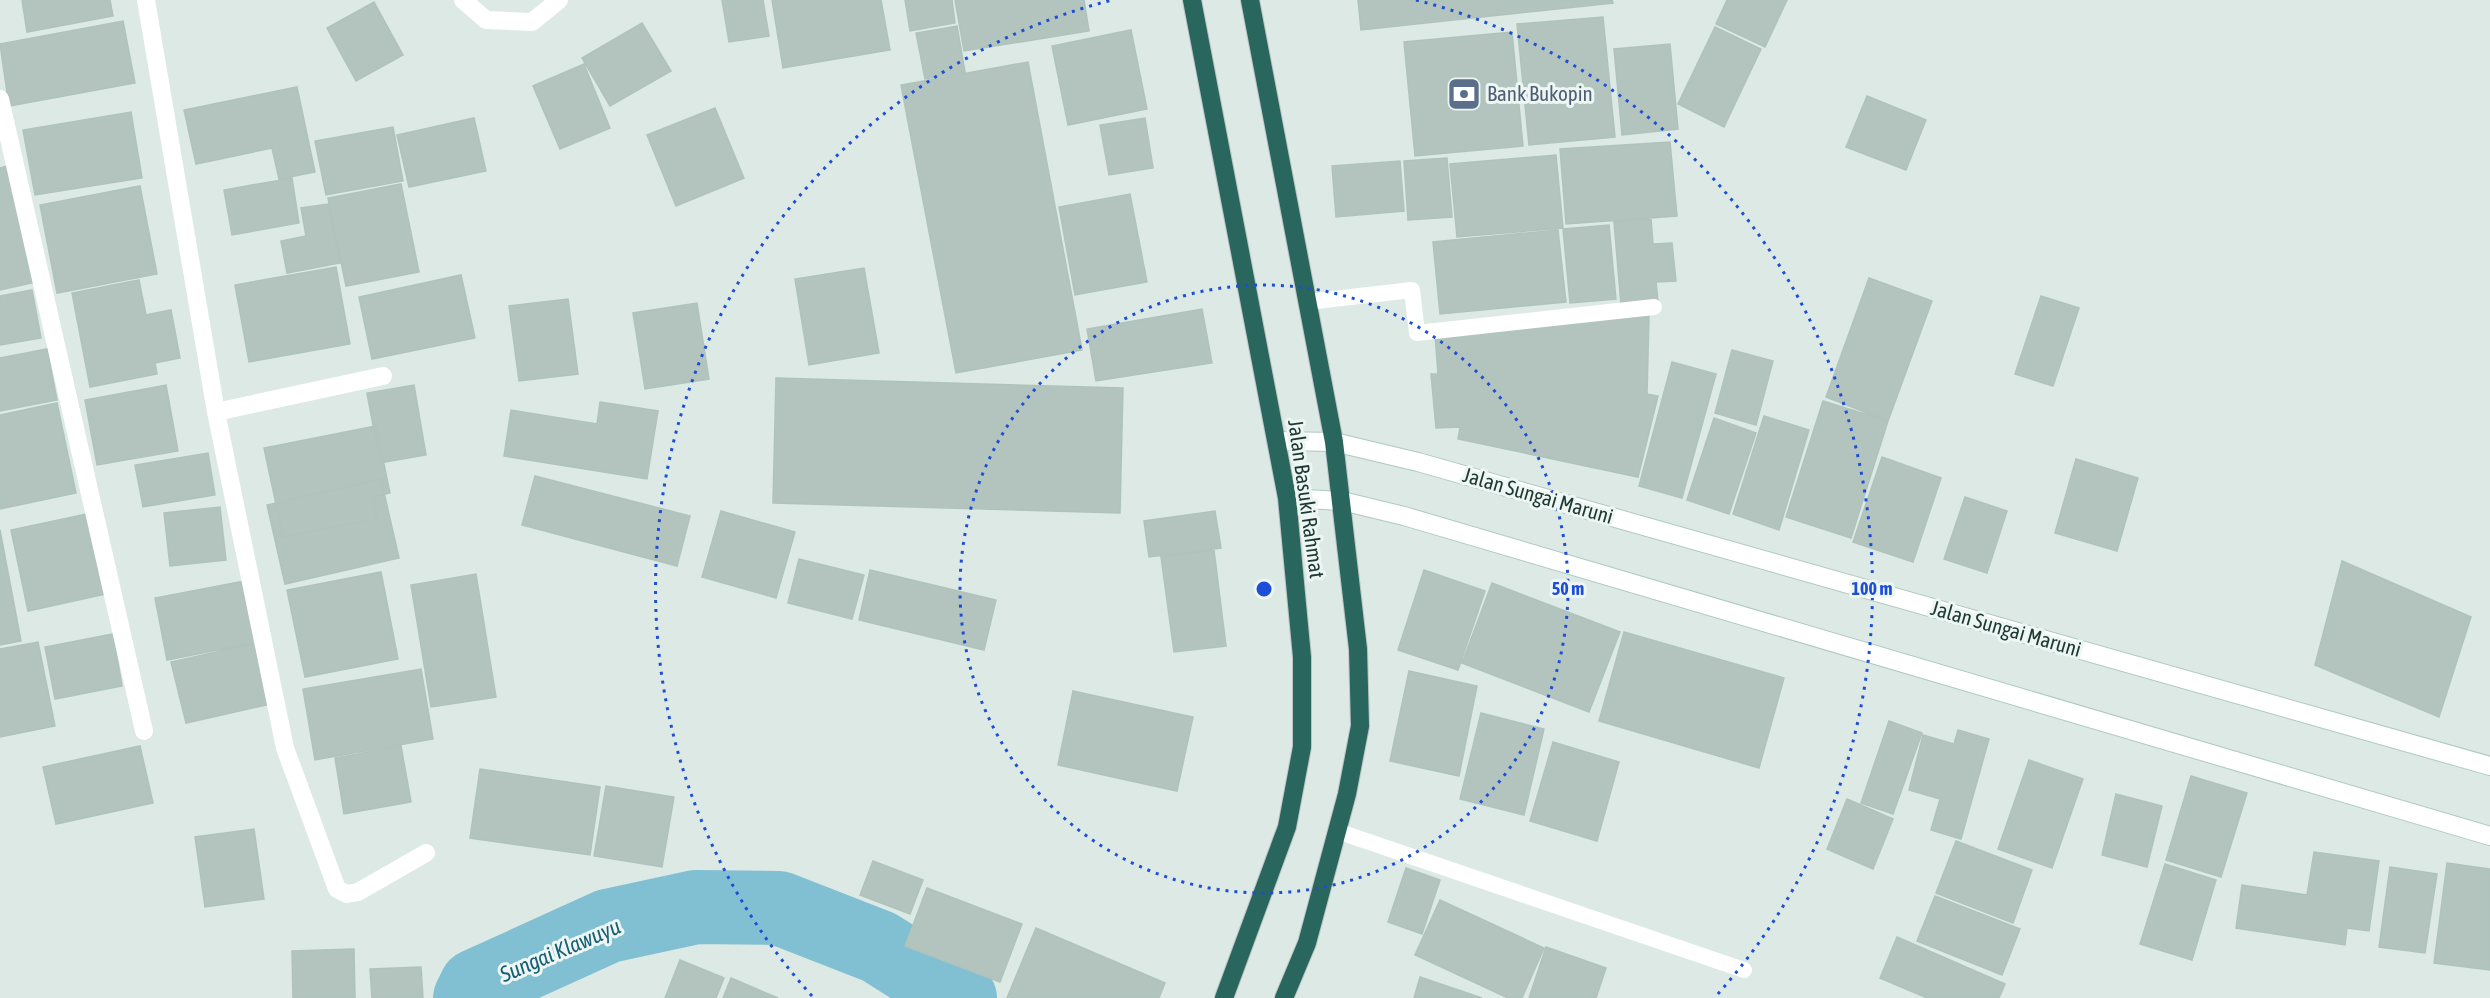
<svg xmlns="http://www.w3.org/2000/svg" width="2490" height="998" viewBox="0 0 2490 998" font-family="'Asap Condensed',sans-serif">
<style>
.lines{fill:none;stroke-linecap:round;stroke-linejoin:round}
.river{stroke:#81c0d2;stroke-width:74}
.building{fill:#b2c4bd;stroke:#afc3bc;stroke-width:1.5}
.secondary-casing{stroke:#afc9c1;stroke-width:20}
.highway-casing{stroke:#bcc4c2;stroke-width:20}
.lane{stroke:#fff;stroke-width:16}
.street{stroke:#fff;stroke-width:18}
.secondary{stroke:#fff;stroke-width:18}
.highway{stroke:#29665d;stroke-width:18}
.ring{fill:none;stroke:#1d4ed8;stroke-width:3;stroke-dasharray:3 6}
.labels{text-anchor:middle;stroke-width:6;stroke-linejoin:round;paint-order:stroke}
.service-label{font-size:21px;fill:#4e5e75;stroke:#edf6f2;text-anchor:start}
.street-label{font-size:21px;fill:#1e3933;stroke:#edf6f2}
.water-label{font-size:22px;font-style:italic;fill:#176076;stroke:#edf6f2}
.centre{fill:#1d4ed8;stroke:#edf6f2;stroke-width:3}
.ring-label{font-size:18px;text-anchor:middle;font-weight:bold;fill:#1d4ed8;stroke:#edf6f2;stroke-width:6;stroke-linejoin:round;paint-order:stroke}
</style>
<rect width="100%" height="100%" fill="#dce9e4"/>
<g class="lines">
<path class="river" d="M470,998L476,986L608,926L696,907L779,908L879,947L960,998"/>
</g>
<path class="building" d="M22,0H110L113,16L27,32Z
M722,0H763L769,36L729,42Z
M772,0H881L890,50L783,68Z
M905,0H952L955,23L910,31Z
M955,0H1084L1089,31L964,51Z
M1358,0H1612L1613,3L1361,30Z
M1727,0H1787L1765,47L1716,24Z
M374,2L403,55L356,81L327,28Z
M1603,17L1615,137L1529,145L1517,24Z
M123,21L135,83L9,106L0,44Z
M642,23L671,71L610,106L582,58Z
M957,26L965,72L925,79L916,33Z
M1715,27L1761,49L1724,127L1678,104Z
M1131,30L1147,109L1068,125L1052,46Z
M1512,32L1523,146L1415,156L1404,42Z
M1670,44L1678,129L1622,135L1614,49Z
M1028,62L1082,350L956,373L901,85Z
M584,64L610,128L560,149L533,86Z
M297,87L315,172L279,179L272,148L196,164L184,110Z
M1867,96L1926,120L1906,170L1846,147Z
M715,108L744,178L676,206L647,135Z
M131,112L142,178L35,195L23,130Z
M474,118L486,171L409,187L397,135Z
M1145,118L1153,168L1109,175L1100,125Z
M393,127L403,181L326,195L315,141Z
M1670,142L1677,216L1566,224L1560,149Z
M1556,155L1563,228L1457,237L1450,164Z
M1447,158L1452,217L1408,220L1404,161Z
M1400,161L1404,211L1336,217L1332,166Z
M8,166L36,282L0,290V168Z
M292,178L299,223L232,235L224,190Z
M401,184L419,272L346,286L328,198Z
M140,186L157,274L57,293L40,205Z
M1130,194L1147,282L1075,295L1059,207Z
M328,204L340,263L287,273L281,241L306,236L301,208Z
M1651,219L1653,244L1672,243L1676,281L1656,282L1658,301L1621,305L1614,222Z
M1609,225L1616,299L1570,303L1563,229Z
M1558,230L1566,302L1440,314L1433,242Z
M336,267L350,344L249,362L235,285Z
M864,268L879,353L809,365L795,279Z
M461,275L475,338L372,359L359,297Z
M1869,278L1932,301L1888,421L1826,397Z
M139,280L146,315L171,310L180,358L155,363L157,374L90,387L72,293Z
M32,290L41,338L0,345V296Z
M2041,296L2079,308L2053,386L2015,374Z
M568,299L578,374L519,381L509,306Z
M697,303L709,379L645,389L633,313Z
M1202,309L1212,363L1096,381L1087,329Z
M1649,315L1647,394L1658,396L1638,477L1458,439L1460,427L1436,428L1431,374H1438L1435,334Z
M47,349L57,400L0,411V358Z
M1732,350L1773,361L1756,425L1715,413Z
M1672,362L1716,374L1682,498L1639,486Z
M776,378L1123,388L1120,513L773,503Z
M166,385L178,451L97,465L85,400Z
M414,385L426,455L380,463L367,393Z
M1823,401L1888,421L1851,538L1786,517Z
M600,402L658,411L647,479L504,456L511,410L597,424Z
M57,403L76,493L0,509V415Z
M1764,416L1809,430L1779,530L1733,514Z
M1714,418L1756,433L1729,514L1687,500Z
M376,426L390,493L372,497L377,519L283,537L264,448Z
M208,453L215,495L143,507L135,465Z
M1882,457L1941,478L1913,562L1853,542Z
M2076,459L2138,478L2117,551L2055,533Z
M535,476L690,516L677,566L522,525Z
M381,479L399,558L285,584L267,505Z
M1965,497L2007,511L1987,573L1944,559Z
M220,507L226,560L170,566L164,513Z
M721,511L795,532L776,598L702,577Z
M1215,511L1221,548L1149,557L1144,521Z
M87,514L106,594L28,611L11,530Z
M0,530L21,641L0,645Z
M1214,550L1226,646L1174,652L1161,557Z
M799,559L864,575L852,619L788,603Z
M2342,561L2471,617L2439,717L2315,665Z
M870,570L996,600L984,650L859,620Z
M1424,570L1485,591L1458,670L1398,650Z
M381,572L398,659L305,677L287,590Z
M476,574L496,697L431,707L411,585Z
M245,581L257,642L167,660L155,598Z
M1492,583L1620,632L1589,712L1462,663Z
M1624,632L1784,678L1759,768L1599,721Z
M113,634L122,686L55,699L45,647Z
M38,642L55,726L0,737V649Z
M256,643L271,704L186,723L171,662Z
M421,669L433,739L315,760L303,689Z
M1409,671L1477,686L1459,776L1390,761Z
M1073,691L1193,717L1177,791L1058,765Z
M1481,713L1544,729L1524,815L1460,799Z
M1889,721L1922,733L1893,814L1861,803Z
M1958,730L1989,739L1961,839L1931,830L1940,799L1909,790L1923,735L1954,744Z
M1553,742L1619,762L1597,841L1530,821Z
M140,746L153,803L56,824L43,767Z
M401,746L411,802L344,814L335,758Z
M2029,760L2083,779L2052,868L1998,849Z
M480,769L600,787L590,855L470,838Z
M2191,776L2247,793L2221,877L2166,860Z
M606,786L674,797L662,867L594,856Z
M2116,794L2162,806L2147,867L2102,855Z
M1847,799L1893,819L1873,869L1827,849Z
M254,829L264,899L205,907L195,837Z
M1956,841L2032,870L2013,923L1936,893Z
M2314,852L2379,861L2369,931L2347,928L2345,945L2236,928L2242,885L2307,895Z
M873,861L923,880L910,914L860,895Z
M2447,863L2490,869V970L2434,963Z
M2165,864L2216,880L2192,960L2140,944Z
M2390,867L2437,874L2425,953L2379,947Z
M1406,868L1440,880L1422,934L1388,922Z
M927,888L1022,924L1000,982L905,946Z
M1935,896L2020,929L2002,975L1917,941Z
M1440,900L1544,948L1522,998H1508L1415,955Z
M1036,928L1165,983L1159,998H1007Z
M1897,937L2005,984L1999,998H1927L1880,978Z
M1546,947L1606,968L1596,998H1529Z
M354,949L355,998H293L292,951Z
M680,960L724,978L716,998H665Z
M421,967L423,998H372L370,969Z
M1420,977L1482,998H1414Z
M731,978L778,998H723Z"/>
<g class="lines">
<g class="secondary-casing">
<path id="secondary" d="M1276,441L1334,442L1418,462L2490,766
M1287,498L1342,501L1404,516L2490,836"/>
</g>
<g class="highway-casing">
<path id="highway" d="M1192,0L1287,498L1302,657V747L1287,827L1224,998
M1250,0L1334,442L1358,649L1360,726L1347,794L1307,943L1284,998"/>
</g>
<path class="lane" d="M1307,302L1412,290L1417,333L1654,307
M1337,831L1744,970"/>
<path class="street" d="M146,0L216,412L285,748L337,889L347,894L358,892L426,853
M463,0L486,20L532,22L559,0
M0,99L144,731
M216,412L383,376"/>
<use href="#secondary" class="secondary"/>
<use href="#highway" class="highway"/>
</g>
<g class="ring">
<circle cx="1264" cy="589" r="304"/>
<path d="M812 996A608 608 0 0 1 1112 0M1416 0A608 608 0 0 1 1716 996"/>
</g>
<defs>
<g id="bank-square" transform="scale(1.725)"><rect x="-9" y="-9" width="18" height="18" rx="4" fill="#5c6f8a" stroke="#edf6f2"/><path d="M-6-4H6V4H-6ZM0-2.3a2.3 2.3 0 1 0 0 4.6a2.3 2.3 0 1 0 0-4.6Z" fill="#fff"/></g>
</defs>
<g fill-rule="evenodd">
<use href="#bank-square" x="1464" y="94"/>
</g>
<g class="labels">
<g class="service-label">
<text x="1487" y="101">Bank Bukopin</text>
</g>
<g class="street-label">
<text transform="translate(1538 496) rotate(16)" y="7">Jalan Sungai Maruni</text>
<text transform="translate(1306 499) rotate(82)" y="7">Jalan Basuki Rahmat</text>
<text transform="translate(2006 629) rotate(16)" y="7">Jalan Sungai Maruni</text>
</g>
<g class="water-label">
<text transform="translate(560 950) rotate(-23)" y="8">Sungai Klawuyu</text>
</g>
</g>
<circle cx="1264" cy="589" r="9" class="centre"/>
<g class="ring-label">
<text x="1568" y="595">50 m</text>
<text x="1872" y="595">100 m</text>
</g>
</svg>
